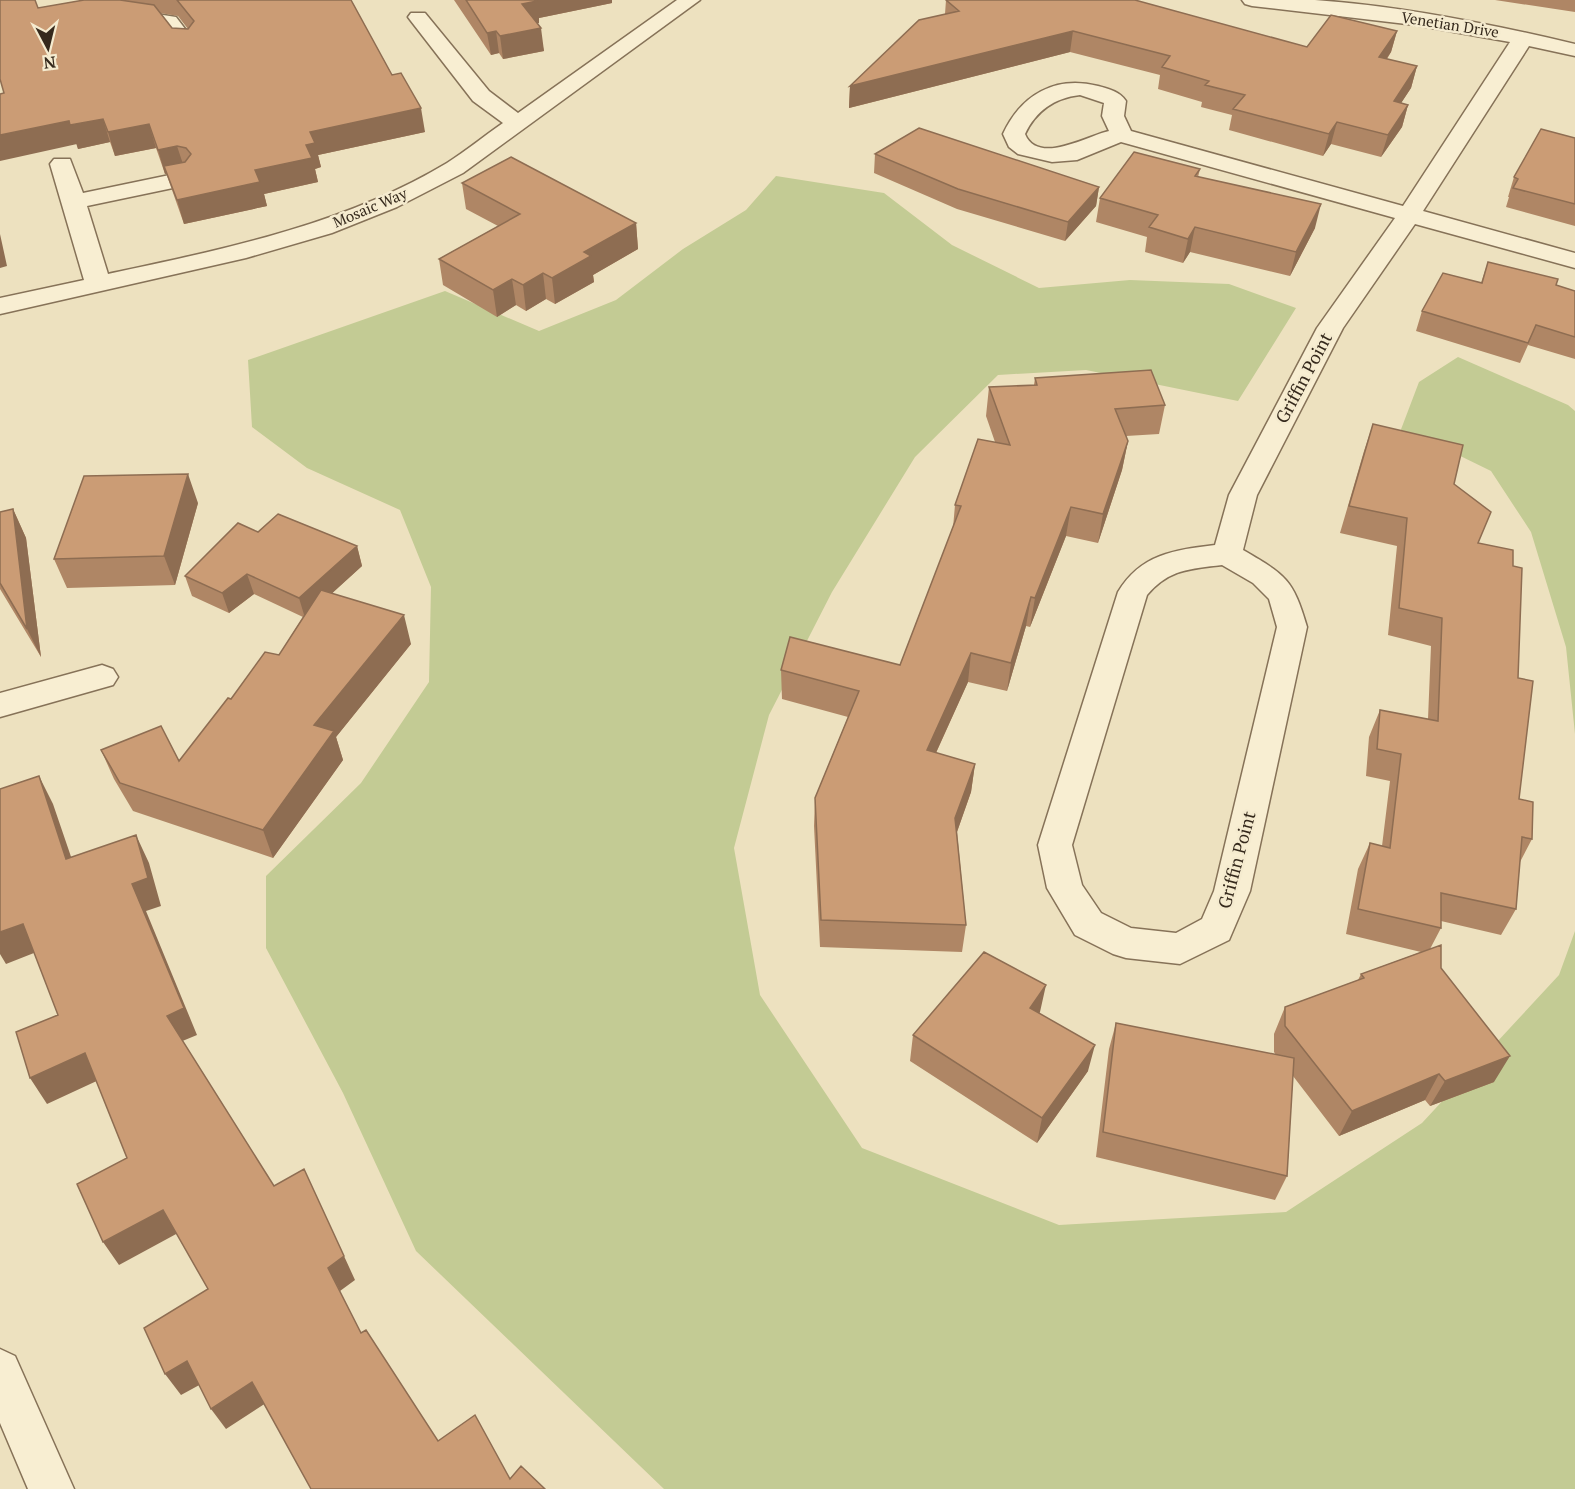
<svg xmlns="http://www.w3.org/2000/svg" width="1575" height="1489" viewBox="0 0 1575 1489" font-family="'PT Serif',serif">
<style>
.green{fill:#c3cb94}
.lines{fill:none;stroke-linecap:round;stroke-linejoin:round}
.minor-casing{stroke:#867258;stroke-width:3}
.minor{fill:#f8eed2;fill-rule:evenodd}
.wall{fill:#af8665;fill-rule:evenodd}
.shaded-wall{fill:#8e6d52}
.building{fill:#cb9c75;stroke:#8e6d52;stroke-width:1.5}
.labels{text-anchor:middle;stroke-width:5;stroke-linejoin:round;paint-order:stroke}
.far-street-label{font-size:15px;fill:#35291c;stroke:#f5ebcf}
.street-label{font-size:18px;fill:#35291c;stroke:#f5ebcf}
</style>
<rect width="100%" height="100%" fill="#ede1bf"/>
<path class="green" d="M776,176L884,193L952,245L1039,288L1130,280L1229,284L1296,308L1238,401L1086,370L998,375L915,457L832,592L769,715L734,848L760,995L862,1148L1059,1225L1286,1212L1422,1123L1559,975L1575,931V1489H664L416,1251L343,1093L266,948V876L361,783L429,682L431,587L400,510L307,468L252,427L248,360L445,291L539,331L616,300L683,249L746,210Z
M1458,357L1568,405L1575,411V734L1566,647L1531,532L1491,471L1446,449L1400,432L1419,382Z"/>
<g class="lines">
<g class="minor-casing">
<path id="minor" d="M95,0H115L118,8L176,17L198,46L194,50H180L162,26L103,17Z
M677,0H700L463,173L397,207L332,233L246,258L0,314V298L84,280L50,164L54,159H70L83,193L184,172L192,174L196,179L192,184L87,206L108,274C224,249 344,225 447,163C466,151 484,136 503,123L473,101L411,21L408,17L411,13H425L489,91L518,113Z
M1242,0C1266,0 1291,0 1315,0C1402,6 1491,24 1575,44V56L1529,46L1423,211L1575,253V268L1415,224L1343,328L1257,495L1243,550C1286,575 1293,579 1307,627L1250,891L1229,940L1180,964L1126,958L1113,954L1075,935L1047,888L1038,845L1118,592C1141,554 1174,550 1215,545L1229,495L1317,328L1395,218L1121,142L1077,160L1052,162L1018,154L1009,147L1003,134C1021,95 1055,75 1098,86C1109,89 1119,91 1126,101L1124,116L1131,131L1403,206L1510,42L1415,25L1252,6L1245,4ZM1080,95L1104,103L1102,116L1109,131C1089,135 1038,166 1025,134C1036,111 1054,98 1080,95ZM1222,565L1253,583L1269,599L1277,627L1214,891L1202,919L1176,933L1131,928L1101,913L1082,885L1072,845L1147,595C1169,569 1190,569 1222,565Z
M102,665L113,669L118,677L113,685L0,717V693Z
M0,1349L15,1356L74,1489H28L0,1423Z"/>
</g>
<use href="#minor" class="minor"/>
</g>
<path class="wall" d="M84,0H351L392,75L425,132L318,155L321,167L315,169L318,182L264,194L267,206L184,224L166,173L165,174L156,148L115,156L110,142L78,149L77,144L4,93L38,8ZM160,13L178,16L188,29L172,28Z
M454,0H612V3L539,18V23H537L544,51L503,59L499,53L491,55Z
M946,0L1307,47L1397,31L1391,52L1387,59L1417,66L1411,88L1401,103L1408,105L1402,127L1381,157L1331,144L1323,156L1229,130L1232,115L1201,107L1202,102L1158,89L1160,75L1070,52L849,108L850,86L945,14Z
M1495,0H1575V12Z
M1575,138V226L1506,207L1509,197H1508L1514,177Z
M875,154L1099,187L1096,206L1065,241L957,209L874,173Z
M1200,169L1198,177L1315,228L1290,276L1190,252L1183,263L1145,252L1147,237L1096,222L1100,198Z
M462,183L636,223L638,249L593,275L594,282L555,304L546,299L526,311L516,305L497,317L443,285L439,259L498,226L466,209Z
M1488,262L1556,285L1575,291V359L1528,345L1520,363L1416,331L1422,311L1481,283Z
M1035,378L1165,405L1159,434L1126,436L1128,441L1122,470L1098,543L1066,536L1030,627L1026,626L1007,691L968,682L936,753L975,764L971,792L957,832L966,925L962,952L820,947L814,826L815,798L848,717L782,699L781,670L900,665L953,528L955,505L995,442L986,416L989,387L1034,385Z
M1373,424L1454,484L1478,543L1513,566L1518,678L1519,799L1532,839L1520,862L1516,909L1501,935L1441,921V928L1430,949L1441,968L1494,1082L1430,1106L1425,1100L1339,1136L1293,1076L1287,1176L1275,1200L1096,1157L1109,1049L1116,1023L1276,1055L1274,1052V1034L1285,1007L1358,980L1361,974L1421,952L1346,934L1358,869L1370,843L1382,846L1390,781L1366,776L1369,737L1380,710L1428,719L1431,646L1388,635L1397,546L1340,533L1364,451Z
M198,503L175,585L67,588L54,559Z
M13,509L26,538L41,657L0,589V512Z
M258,532L357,546L362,566L332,593L411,644L336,737L343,760L273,858L133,811L114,779L101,750L179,761L231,699L279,655L303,617L254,594L229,613L192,596L185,576Z
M1040,1012L1039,1013L1088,1071L1037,1143L910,1061L913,1035Z"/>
<path class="shaded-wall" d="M534,0H612V3L539,18V23L524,26L522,4Z
M541,28L544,51L503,59L500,36Z
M496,31L499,53L491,55L487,33Z
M1073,31L1070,52L849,108L850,86Z
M1397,31L1391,52L1373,78L1379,57Z
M1417,66L1411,88L1388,123L1394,101Z
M1408,105L1402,127L1381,157L1388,135Z
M421,108L425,132L318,155L321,167L315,169L318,182L264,194L267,206L184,224L177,200L255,170L306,145L310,132Z
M103,119L110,142L78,149L70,125Z
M69,121L77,144L0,161V135Z
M1337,122L1331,144L1323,156L1329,134Z
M149,124L156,148L115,156L108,132Z
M177,146L185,170L165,174L158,150Z
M1099,187L1096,206L1065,241L1068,222Z
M1321,204L1315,228L1290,276L1296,252Z
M636,223L638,249L593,275L594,282L555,304L552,278L584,252Z
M1195,227L1190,252L1183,263L1188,239Z
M0,234L7,266L0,268Z
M543,273L546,299L526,311L523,285Z
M512,279L516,305L497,317L493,290Z
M1128,441L1122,470L1098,543L1103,514Z
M188,474L198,503L175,585L164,556Z
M1071,507L1066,536L1030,627L1035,598Z
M13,509L26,538L41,657L27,629Z
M357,546L362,566L305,618L299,598Z
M247,574L254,594L229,613L222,593Z
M1031,597L1026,626L1007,691L1011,663Z
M404,615L411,644L336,737L343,760L273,858L263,830L314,725Z
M971,653L968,682L924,779L927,750Z
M975,764L971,792L952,846L955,818Z
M39,776L53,804L81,886L66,859Z
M136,835L149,863L161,906L146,911L197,1035L180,1042L167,1016L132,884Z
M23,924L39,951L6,964L0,954V932Z
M1046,985L1040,1012L1024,1034L1030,1008Z
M1095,1045L1088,1071L1037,1143L1042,1118Z
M85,1053L101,1079L47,1104L30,1078Z
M1510,1056L1494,1082L1430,1106L1445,1081Z
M1439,1074L1425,1100L1339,1136L1352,1111Z
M163,1210L178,1233L119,1265L103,1242Z
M344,1256L355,1280L340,1291L328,1268Z
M187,1361L203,1383L181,1395L165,1374Z
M252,1382L266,1403L226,1429L211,1409Z"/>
<path class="building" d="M0,0H35L38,8L84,0H120L154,5L172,28L188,29L194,21L177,0H351L392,75L401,73L421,108L310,132L315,143L306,145L312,158L255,170L260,182L177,200L164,166L185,162L191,154L186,148L177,146L158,150L149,124L108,132L103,119L70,125L69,121L0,135V94L4,93L0,79Z
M466,0H536L537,1L522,4L541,28L500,36L496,31L487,33Z
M946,0H1135L1307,47L1331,15L1397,31L1379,57L1417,66L1394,101L1408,105L1388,135L1337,122L1329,134L1233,109L1245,95L1205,85L1209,81L1162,67L1170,56L1073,31L850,86L919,20L959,11Z
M919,128L1099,187L1068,222L958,189L875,154Z
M1541,129L1575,138V204L1513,188L1518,179L1514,177Z
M1134,152L1200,169L1195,176L1321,204L1296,252L1195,227L1188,239L1149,227L1158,215L1100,198Z
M511,157L636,223L584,252L591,256L552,278L543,273L523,285L512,279L493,290L439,259L520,214L462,183Z
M1488,262L1558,279L1556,285L1575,291V337L1536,325L1528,343L1422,311L1443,273L1482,283Z
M1151,370L1165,405L1115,409L1128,441L1103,514L1071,507L1035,598L1031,597L1011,663L971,653L927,750L975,764L955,818L966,925L821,920L815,798L859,691L781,670L790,637L900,665L961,506L955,505L978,439L1010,445L989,387L1037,385L1035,378Z
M1373,424L1463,445L1454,484L1491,512L1478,543L1513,550V566L1522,568L1518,678L1533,681L1519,799L1533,802L1532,839L1522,837L1516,909L1441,893V928L1358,909L1370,843L1390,848L1401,754L1377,749L1380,710L1438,721L1442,618L1399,608L1407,518L1349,506Z
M188,474L164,556L54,559L84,476Z
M13,509L27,629L0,583V512Z
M278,514L357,546L299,598L247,574L222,593L185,576L238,523L258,532Z
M321,590L404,615L314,725L334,731L263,830L120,783L101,750L161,726L179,761L228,698L231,699L265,652L279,655Z
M39,776L66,859L136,835L148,878L132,884L184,1008L167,1016L274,1186L304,1169L344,1256L328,1268L361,1333L366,1330L438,1441L475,1415L510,1479L521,1466L545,1489H311L252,1382L211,1409L187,1361L165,1374L144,1328L208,1289L163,1210L103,1242L77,1184L127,1158L85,1053L30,1078L16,1032L58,1015L23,924L0,932V789Z
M1441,945V968L1510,1056L1445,1081L1439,1074L1352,1111L1285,1026V1007L1364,978L1361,974Z
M984,952L1046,985L1030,1008L1095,1045L1042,1118L913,1035Z
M1116,1023L1294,1058L1287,1176L1103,1132Z"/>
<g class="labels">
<g class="far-street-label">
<text transform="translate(1450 25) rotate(9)" y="5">Venetian Drive</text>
<text transform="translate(370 208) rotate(-23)" y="5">Mosaic Way</text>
</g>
<g class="street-label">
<text transform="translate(1304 378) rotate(-62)" y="6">Griffin Point</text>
<text transform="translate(1237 860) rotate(-75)" y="6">Griffin Point</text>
</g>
</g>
<g transform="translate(48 48) rotate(173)" stroke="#f5ebcf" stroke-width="4.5" paint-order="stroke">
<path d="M0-4.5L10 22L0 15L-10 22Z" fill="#35291c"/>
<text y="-9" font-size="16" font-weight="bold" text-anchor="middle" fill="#35291c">N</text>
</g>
</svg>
